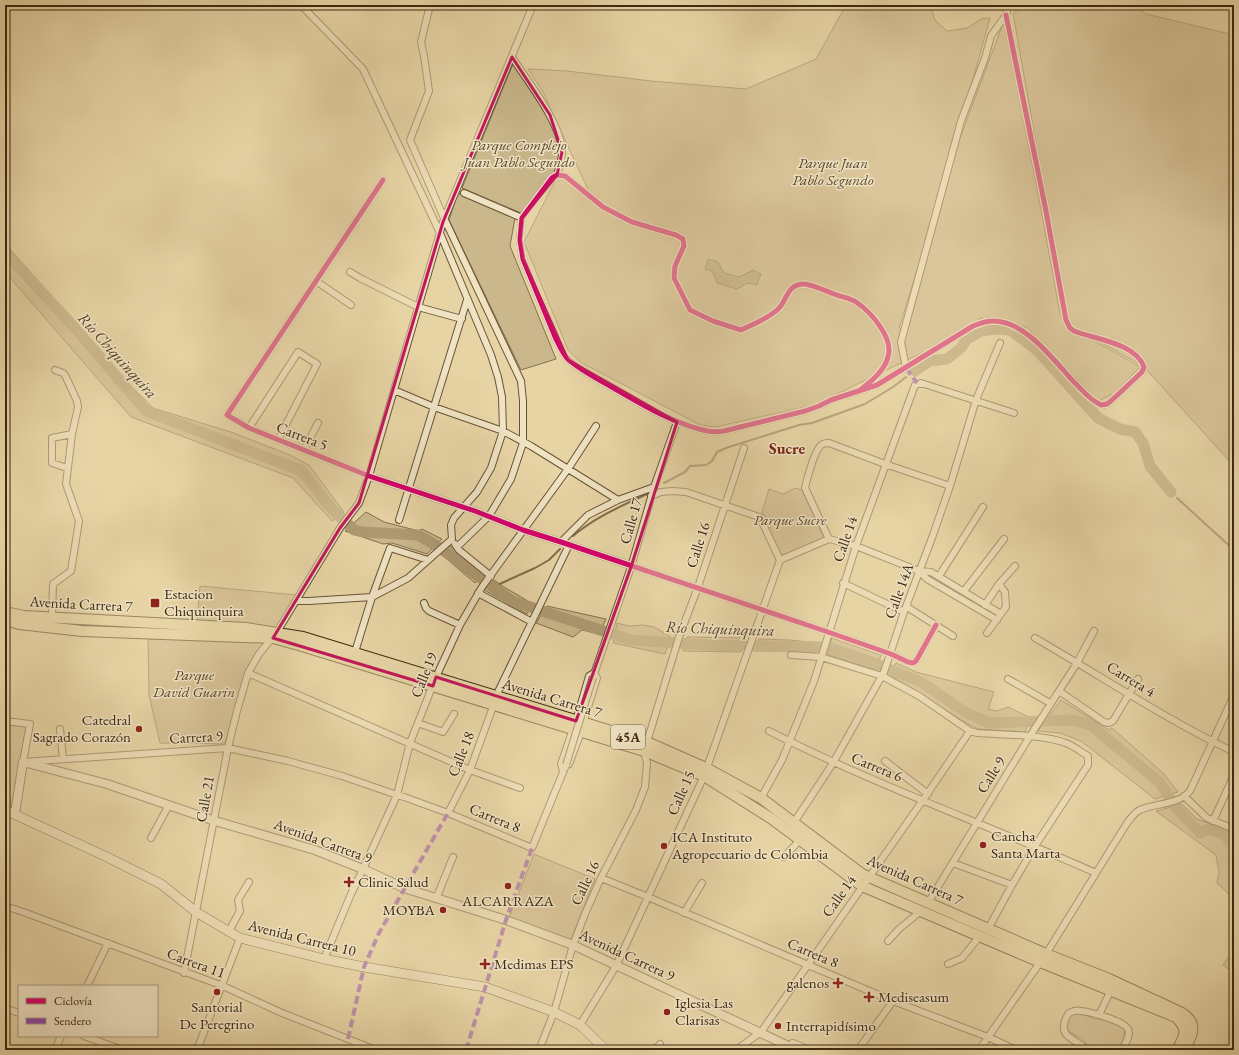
<svg xmlns="http://www.w3.org/2000/svg" width="1239" height="1055" viewBox="0 0 1239 1055" font-family="'EB Garamond',serif">
<style>
.green{fill:#cab78c;stroke:#84704e}
.water{fill:#ae9a72;stroke:#816d4b}
.lines{fill:none;stroke-linecap:round;stroke-linejoin:round}
.stream{stroke:#816d4b;stroke-width:2}
.river{stroke:#ae9a72;stroke-width:11}
.minor-casing{stroke:#685435;stroke-width:8}
.tertiary-casing{stroke:#685435;stroke-width:10}
.secondary-casing{stroke:#3e2910;stroke-width:10}
.primary-casing{stroke:#3e2910;stroke-width:12}
.minor{stroke:#efe3c4;stroke-width:6}
.tertiary{stroke:#efe3c4;stroke-width:8}
.secondary{stroke:#efe3c4;stroke-width:9}
.primary{stroke:#e7d4a5;stroke-width:10}
.minor-bridge-casing{stroke:#685435;stroke-width:8;stroke-linecap:butt}
.minor-bridge{stroke:#efe3c4;stroke-width:6}
.quiet{stroke:#8e44ad;stroke-width:4;stroke-dasharray:8 4;stroke-linecap:butt}
.cycleway-casing{stroke:#efe3c4;stroke-width:8}
.cycleway{stroke:#d6006c;stroke-width:5}
.marked{fill:none;stroke:#c2185b;stroke-width:3;stroke-linejoin:round}
.poi-dot{fill:#8f2418;stroke:#efe3c4;stroke-width:1.5}
.labels{text-anchor:middle;stroke-width:3;stroke-linejoin:round;paint-order:stroke}
.shield{fill:#efe3c4;stroke:#736146;stroke-width:1}
.shield-label{font-size:14px;font-weight:bold;fill:#3e2910}
.park-label{font-size:15px;font-style:italic;fill:#5a4529;stroke:#efe3c4}
.street-label{font-size:15px;fill:#3e2910;stroke:#efe3c4}
.poi-label{font-size:15px;fill:#3e2910;stroke:#efe3c4;text-anchor:start}
.water-label{font-size:16px;font-style:italic;fill:#5a4528;stroke:#efe3c4}
.neighbourhood-label{font-size:16px;font-weight:bold;fill:#7a1f14;stroke:#efe3c4}
</style>
<rect width="100%" height="100%" fill="#e7d4a5"/>
<filter id="stains"><feTurbulence type="fractalNoise" baseFrequency=".005" numOctaves="4"/><feColorMatrix values="0 0 0 0 .2 0 0 0 0 .09 0 0 0 0 .02 0 0 0 .5 -.17"/></filter>
<radialGradient id="worn" r=".72"><stop offset=".6" stop-color="#630" stop-opacity="0"/><stop offset="1" stop-color="#630" stop-opacity=".3"/></radialGradient>
<path class="green" d="M846,5H930L935,20L947,31L967,28L983,18H990L939,200L899,328L908,329L957,146L1004,21L1041,209L1060,314L1069,332L1091,339L1140,367L1113,394L1098,401L1027,327L981,318L932,348L814,405L715,427L700,425L582,363L568,350L524,242L557,177L589,192L543,92L528,69L567,71L651,81L746,89L816,59Z
M1028,5H1135L1146,14L1234,35V466L1144,367L1068,324L1013,13Z
M513,64L549,119L558,140L560,152L555,172L521,213L462,188Z
M458,193L515,218L510,246L556,359L521,370L449,220Z
M5,243L122,377L153,408L234,433L290,455L309,465L344,512L332,521L293,478L131,417L5,272Z
M796,488L802,490L824,538L781,556L763,516L762,512L769,489L783,494Z
M366,512L384,522L419,531L422,529L442,539L427,554L392,543L383,544L345,531Z
M450,546L484,575L475,583L441,554Z
M494,580L504,587L533,604L527,614L484,590Z
M200,586L297,595L277,628L197,621Z
M547,606L606,619L599,634L582,630L573,637L536,623Z
M617,623L629,626L643,625L654,627L671,637L665,654L613,643Z
M244,637L266,642L242,681L225,744L160,743L149,695L148,639Z
M687,637L746,638L741,652L683,651Z
M832,638L881,655L876,670L827,654Z
M759,639L790,640L819,643L817,652L755,651Z
M896,663L916,672L994,692L988,709L997,711L1008,707L1031,718L1025,732L978,729L968,724L890,675Z
M1061,700L1109,730L1112,728L1163,773L1178,792L1155,799L1081,741L1060,733L1038,731Z
M5,723L26,727L11,807L5,804Z
M1182,804L1197,819L1226,829L1234,834V899L1217,883L1219,873L1216,855L1156,811Z
M534,854L595,879L570,942L509,918Z
M1234,949V960L1228,969L1223,965Z
M1076,1011L1094,1019H1101L1111,1022L1124,1029C1126,1037 1122,1043 1118,1050H1091L1083,1040L1067,1030L1064,1026L1071,1013Z"/>
<path class="water" d="M708,259L718,262L724,273L739,277L753,270L761,274L757,285L748,283L737,289L717,283L712,271L705,269Z"/>
<g class="lines">
<path class="stream" d="M664,483L685,472L690,466L706,465L712,461L717,452L726,448L799,425L812,423L865,404L893,387L906,377
M1177,498L1234,550
M573,536C595,517 622,506 649,493
M493,587L535,568L549,560L560,549"/>
<path class="river" d="M5,252L74,327L146,411L302,471L330,507L354,530L363,532L418,535L437,546
M915,371L930,361L947,359L961,348L966,340L981,331L996,329L1010,330L1037,350L1098,418L1120,429L1135,432L1143,443L1150,466L1171,492
M443,550L512,601L631,640L708,645L827,647L864,659L921,682L965,712L989,723L1073,720L1091,725L1160,783L1177,809L1200,833L1209,829L1224,834L1234,847"/>
<g class="minor-casing">
<path id="minor" d="M430,5L421,42L424,56L429,91L410,140L444,218L521,381L523,401V443L511,479L489,516L457,547
M512,57C528,82 559,120 562,150C563,158 559,167 557,175
M383,180L227,415L249,428L369,476L475,511L523,530L561,542L828,632L891,654L908,662L913,663L916,661L936,625
M464,193L522,218
M350,272L360,278L418,307L462,319
M316,281L351,305
M906,368L901,342L961,121L985,58L991,36L1006,15L1009,5
M394,390L434,407L503,431L531,446L618,500
M859,391C870,382 884,372 888,357C894,338 871,312 856,302C850,298 841,297 834,294C826,291 813,285 805,284C788,283 787,299 780,307C772,317 752,325 741,330L713,321L690,310L674,278L675,266L684,246L683,239L676,235L632,222L603,207L565,176L557,175L552,178L522,218L520,240L523,259L556,339C560,346 563,355 569,360C581,370 596,378 610,386C640,403 670,422 703,430C710,432 717,432 724,431L805,411L819,406L831,400L877,385L973,326C980,323 987,321 994,321C1026,321 1055,362 1075,383C1083,391 1090,400 1101,405L1107,404L1111,401L1142,372L1144,367C1136,343 1094,339 1074,331L1070,328L1066,320L1045,206L1006,15
M249,428L298,352L317,364L278,440
M304,450L318,423
M67,468L52,463V438L72,434
M651,496L661,492L672,491L686,492L762,518
M399,520L467,300
M762,522L780,560
M829,539L805,488C807,479 815,447 823,444C825,443 827,443 829,443L885,464L950,486
M561,542L588,515L618,500L654,487
M455,544L459,550L491,576
M780,560L829,539L856,546L919,571L927,579L997,620
M919,571L931,572L1001,614
M939,576L983,507
M843,583L904,612
M964,591L1004,539
M478,593L532,622
M297,601H309L372,597L408,578L452,539L451,525L454,518L477,492L491,468L503,431L502,397L498,377L491,355L440,233L363,69L301,5
M424,603L426,608L429,611L460,625
M985,605L999,584L1015,566
M907,607L953,636
M52,617L53,584L71,571L79,521L66,484L72,434L78,407L77,401L65,375L63,373L55,370
M987,633L1006,607L1005,592L999,584
M1035,638C1101,676 1165,719 1234,752
M355,652L372,597L390,548L428,560
M791,655L821,657L882,676L919,696L970,731L977,733C1003,735 1042,734 1066,743C1074,746 1081,752 1088,756V765L1035,846L1012,885L988,929
M248,673L470,770L520,788
M593,677L631,567L654,487L677,422
M1008,679L1050,703
M1059,691L1104,722L1109,723L1113,721L1138,679
M496,696L569,545
M5,721L30,724L23,762L228,748L288,761L342,776L397,795L404,797L448,813L532,848L566,765
M576,721L589,676L594,673L597,678L583,723
M418,723L443,732L454,714
M60,729L63,759
M769,731C875,785 988,825 1096,873
M647,742L679,637L698,587L744,448
M885,761L928,794
M569,764L581,732
M563,771L561,764L573,729
M1184,796L1207,818L1234,829
M761,798L782,760L814,681L856,546L915,385L921,383L1014,413
M448,813L470,770L494,704
M1213,821L1234,775
M793,824L833,763L884,672L904,612L933,535L950,486L976,400L1000,343
M151,838L169,805
M784,857L800,840
M953,863L1012,885
M601,878L648,897L893,1001L988,1037L1016,1050
M436,899L453,857
M928,903L1030,736L1077,663L1094,631
M5,906L26,913L223,986L282,1013L376,1050
M684,913L702,883
M229,931L240,911L238,900L249,882
M888,941L899,929L921,911
M324,959L351,894L363,869L397,795L410,743L436,677L460,625L482,587L568,469L596,426
M948,964L962,958L980,936
M184,973L228,748L237,711L248,673L259,654L277,632L340,528L359,503L369,476L443,222L533,5
M87,986L108,943
M5,1008L19,1013
M1099,1015L1111,990
M580,1025L616,966L704,776L780,560
M84,1036L123,1050
M55,1050L61,1036
M197,1050L240,938
M539,1050L554,1012L573,945L585,914L601,878L636,810L645,787L647,763L644,751
M654,1050L660,1044
M736,1050L761,1032L923,800L970,731
M858,1050L893,1001
M979,1050L1046,954L1127,823C1131,818 1135,812 1140,810C1155,803 1179,805 1190,791L1234,695
M1087,1050C1080,1042 1061,1037 1064,1025C1064,1021 1067,1016 1069,1013C1073,1011 1077,1010 1081,1011C1091,1012 1124,1021 1128,1029C1131,1035 1125,1044 1122,1050"/>
</g>
<g class="tertiary-casing">
<path id="tertiary" d="M15,814L23,762L107,784L215,821L315,850L363,869L404,888L506,920L573,945L797,1050
M793,1044L807,1050"/>
</g>
<g class="secondary-casing">
<path id="secondary" d="M5,810L107,857L161,884L196,912L240,938L324,959L364,967L485,987L554,1012L580,1025L606,1050"/>
</g>
<g class="primary-casing">
<path id="primary" d="M5,612L24,616L246,628L303,637L647,742L706,768L761,798L862,874L1046,954L1109,979L1182,1013C1199,1024 1192,1036 1184,1050
M5,620L19,624L82,631L273,638L302,646L644,751L704,776L772,819L862,886L1040,962L1176,1017C1189,1030 1185,1036 1177,1050"/>
</g>
<use href="#minor" class="minor"/>
<use href="#tertiary" class="tertiary"/>
<use href="#secondary" class="secondary"/>
<use href="#primary" class="primary"/>
<g class="minor-bridge-casing">
<path id="minor-bridge" d="M566,765L593,677"/>
</g>
<use href="#minor-bridge" class="minor-bridge"/>
<path class="quiet" d="M906,368L917,383
M348,1039L364,967L379,933L448,813
M466,1050L506,920L532,848"/>
<g class="cycleway-casing">
<path id="cycleway" d="M383,180L227,415L249,428L369,476L475,511L523,530L561,542L828,632L891,654L908,662L913,663L916,661L936,625
M859,391C870,382 884,372 888,357C894,338 871,312 856,302C850,298 841,297 834,294C826,291 813,285 805,284C788,283 787,299 780,307C772,317 752,325 741,330L713,321L690,310L674,278L675,266L684,246L683,239L676,235L632,222L603,207L565,176L557,175L552,178L522,218L520,240L523,259L556,339C560,346 563,355 569,360C581,370 596,378 610,386C640,403 670,422 703,430C710,432 717,432 724,431L805,411L819,406L831,400L877,385L973,326C980,323 987,321 994,321C1026,321 1055,362 1075,383C1083,391 1090,400 1101,405L1107,404L1111,401L1142,372L1144,367C1136,343 1094,339 1074,331L1070,328L1066,320L1045,206L1006,15"/>
</g>
<use href="#cycleway" class="cycleway"/>
</g>
<path d="M0 0H1239V1055H0ZM512,57L550,115L562,152L557,175L522,218L520,240L523,259L568,360L677,422L631,567L576,721L436,677L433,686L273,638L340,528L359,503L443,222Z" fill="#e7d4a5" fill-opacity=".55" fill-rule="evenodd"/>
<path class="marked" d="M512,57L550,115L562,152L557,175L522,218L520,240L523,259L568,360L677,422L631,567L576,721L436,677L433,686L273,638L340,528L359,503L443,222Z"/>
<g class="poi-dot">
<rect x="150" y="598" width="10" height="10" rx="2"/>
<circle cx="139" cy="729" r="4"/>
<circle cx="983" cy="845" r="4"/>
<circle cx="664" cy="846" r="4"/>
<path d="M347 876h4v4h4v4h-4v4h-4v-4h-4v-4h4z"/>
<circle cx="508" cy="886" r="4"/>
<circle cx="443" cy="910" r="4"/>
<path d="M483 958h4v4h4v4h-4v4h-4v-4h-4v-4h4z"/>
<path d="M836 977h4v4h4v4h-4v4h-4v-4h-4v-4h4z"/>
<circle cx="217" cy="992" r="4"/>
<path d="M867 991h4v4h4v4h-4v4h-4v-4h-4v-4h4z"/>
<circle cx="667" cy="1012" r="4"/>
<circle cx="778" cy="1026" r="4"/>
</g>
<g class="labels">
<rect class="shield" x="611" y="725" width="34" height="24" rx="3"/>
<g class="shield-label">
<text x="628" y="742">45A</text>
</g>
<g class="park-label">
<text x="519" y="150">Parque Complejo<tspan x="519" dy="17">Juan Pablo Segundo</tspan></text>
<text x="833" y="168">Parque Juan<tspan x="833" dy="17">Pablo Segundo</tspan></text>
<text x="790" y="525">Parque Sucre</text>
<text x="194" y="680">Parque<tspan x="194" dy="17">David Guarin</tspan></text>
</g>
<g class="street-label">
<text transform="translate(302 436) rotate(21)" y="5">Carrera 5</text>
<text transform="translate(631 521) rotate(-74)" y="5">Calle 17</text>
<text transform="translate(845 539) rotate(-71)" y="5">Calle 14</text>
<text transform="translate(698 545) rotate(-72)" y="5">Calle 16</text>
<text transform="translate(899 591) rotate(-70)" y="5">Calle 14A</text>
<text transform="translate(81 604) rotate(3)" y="5">Avenida Carrera 7</text>
<text transform="translate(424 675) rotate(-68)" y="5">Calle 19</text>
<text transform="translate(1131 679) rotate(31)" y="5">Carrera 4</text>
<text transform="translate(552 698) rotate(17)" y="5">Avenida Carrera 7</text>
<text transform="translate(196 737) rotate(-3)" y="5">Carrera 9</text>
<text transform="translate(461 754) rotate(-68)" y="5">Calle 18</text>
<text transform="translate(877 767) rotate(22)" y="5">Carrera 6</text>
<text transform="translate(991 775) rotate(-58)" y="5">Calle 9</text>
<text transform="translate(681 793) rotate(-66)" y="5">Calle 15</text>
<text transform="translate(205 799) rotate(-80)" y="5">Calle 21</text>
<text transform="translate(495 818) rotate(22)" y="5">Carrera 8</text>
<text transform="translate(323 841) rotate(20)" y="5">Avenida Carrera 9</text>
<text transform="translate(915 880) rotate(24)" y="5">Avenida Carrera 7</text>
<text transform="translate(585 883) rotate(-65)" y="5">Calle 16</text>
<text transform="translate(839 896) rotate(-55)" y="5">Calle 14</text>
<text transform="translate(302 938) rotate(14)" y="5">Avenida Carrera 10</text>
<text transform="translate(813 953) rotate(23)" y="5">Carrera 8</text>
<text transform="translate(627 955) rotate(25)" y="5">Avenida Carrera 9</text>
<text transform="translate(196 963) rotate(20)" y="5">Carrera 11</text>
</g>
<g class="poi-label">
<text x="164" y="599">Estacion<tspan x="164" dy="17">Chiquinquira</tspan></text>
<text x="131" y="725" text-anchor="end">Catedral<tspan x="131" dy="17">Sagrado Corazón</tspan></text>
<text x="991" y="841">Cancha<tspan x="991" dy="17">Santa Marta</tspan></text>
<text x="672" y="842">ICA Instituto<tspan x="672" dy="17">Agropecuario de Colombia</tspan></text>
<text x="358" y="887">Clinic Salud</text>
<text x="508" y="906" text-anchor="middle">ALCARRAZA</text>
<text x="435" y="915" text-anchor="end">MOYBA</text>
<text x="494" y="969">Medimas EPS</text>
<text x="829" y="988" text-anchor="end">galenos</text>
<text x="878" y="1002">Mediseasum</text>
<text x="675" y="1008">Iglesia Las<tspan x="675" dy="17">Clarisas</tspan></text>
<text x="217" y="1012" text-anchor="middle">Santorial<tspan x="217" dy="17">De Peregrino</tspan></text>
<text x="786" y="1031">Interrapidísimo</text>
</g>
<g class="water-label">
<text transform="translate(118 355) rotate(48)" y="6">Río Chiquinquira</text>
<text transform="translate(720 628) rotate(2)" y="6">Río Chiquinquira</text>
</g>
<g class="neighbourhood-label">
<text x="787" y="454">Sucre</text>
</g>
</g>
<rect width="1239" height="1055" fill="none" stroke="#e7d4a5" stroke-width="20"/>
<rect x="6" y="6" width="1227" height="1043" fill="none" stroke="#3e2910" stroke-width="2"/>
<rect x="10" y="10" width="1219" height="1035" fill="none" stroke="#3e2910"/>
<rect x="18" y="985" width="140" height="52" fill="#efe3c4" stroke="#a8997c"/>
<rect x="26" y="998" width="20" height="6" fill="#d6006c" stroke="#a8997c"/>
<text x="54" y="1005" font-size="12" fill="#3e2910">Ciclovía</text>
<rect x="26" y="1018" width="20" height="6" fill="#8e44ad" stroke="#a8997c"/>
<text x="54" y="1025" font-size="12" fill="#3e2910">Sendero</text>
<rect width="100%" height="100%" filter="url(#stains)"/>
<rect width="100%" height="100%" fill="url(#worn)"/>
</svg>
